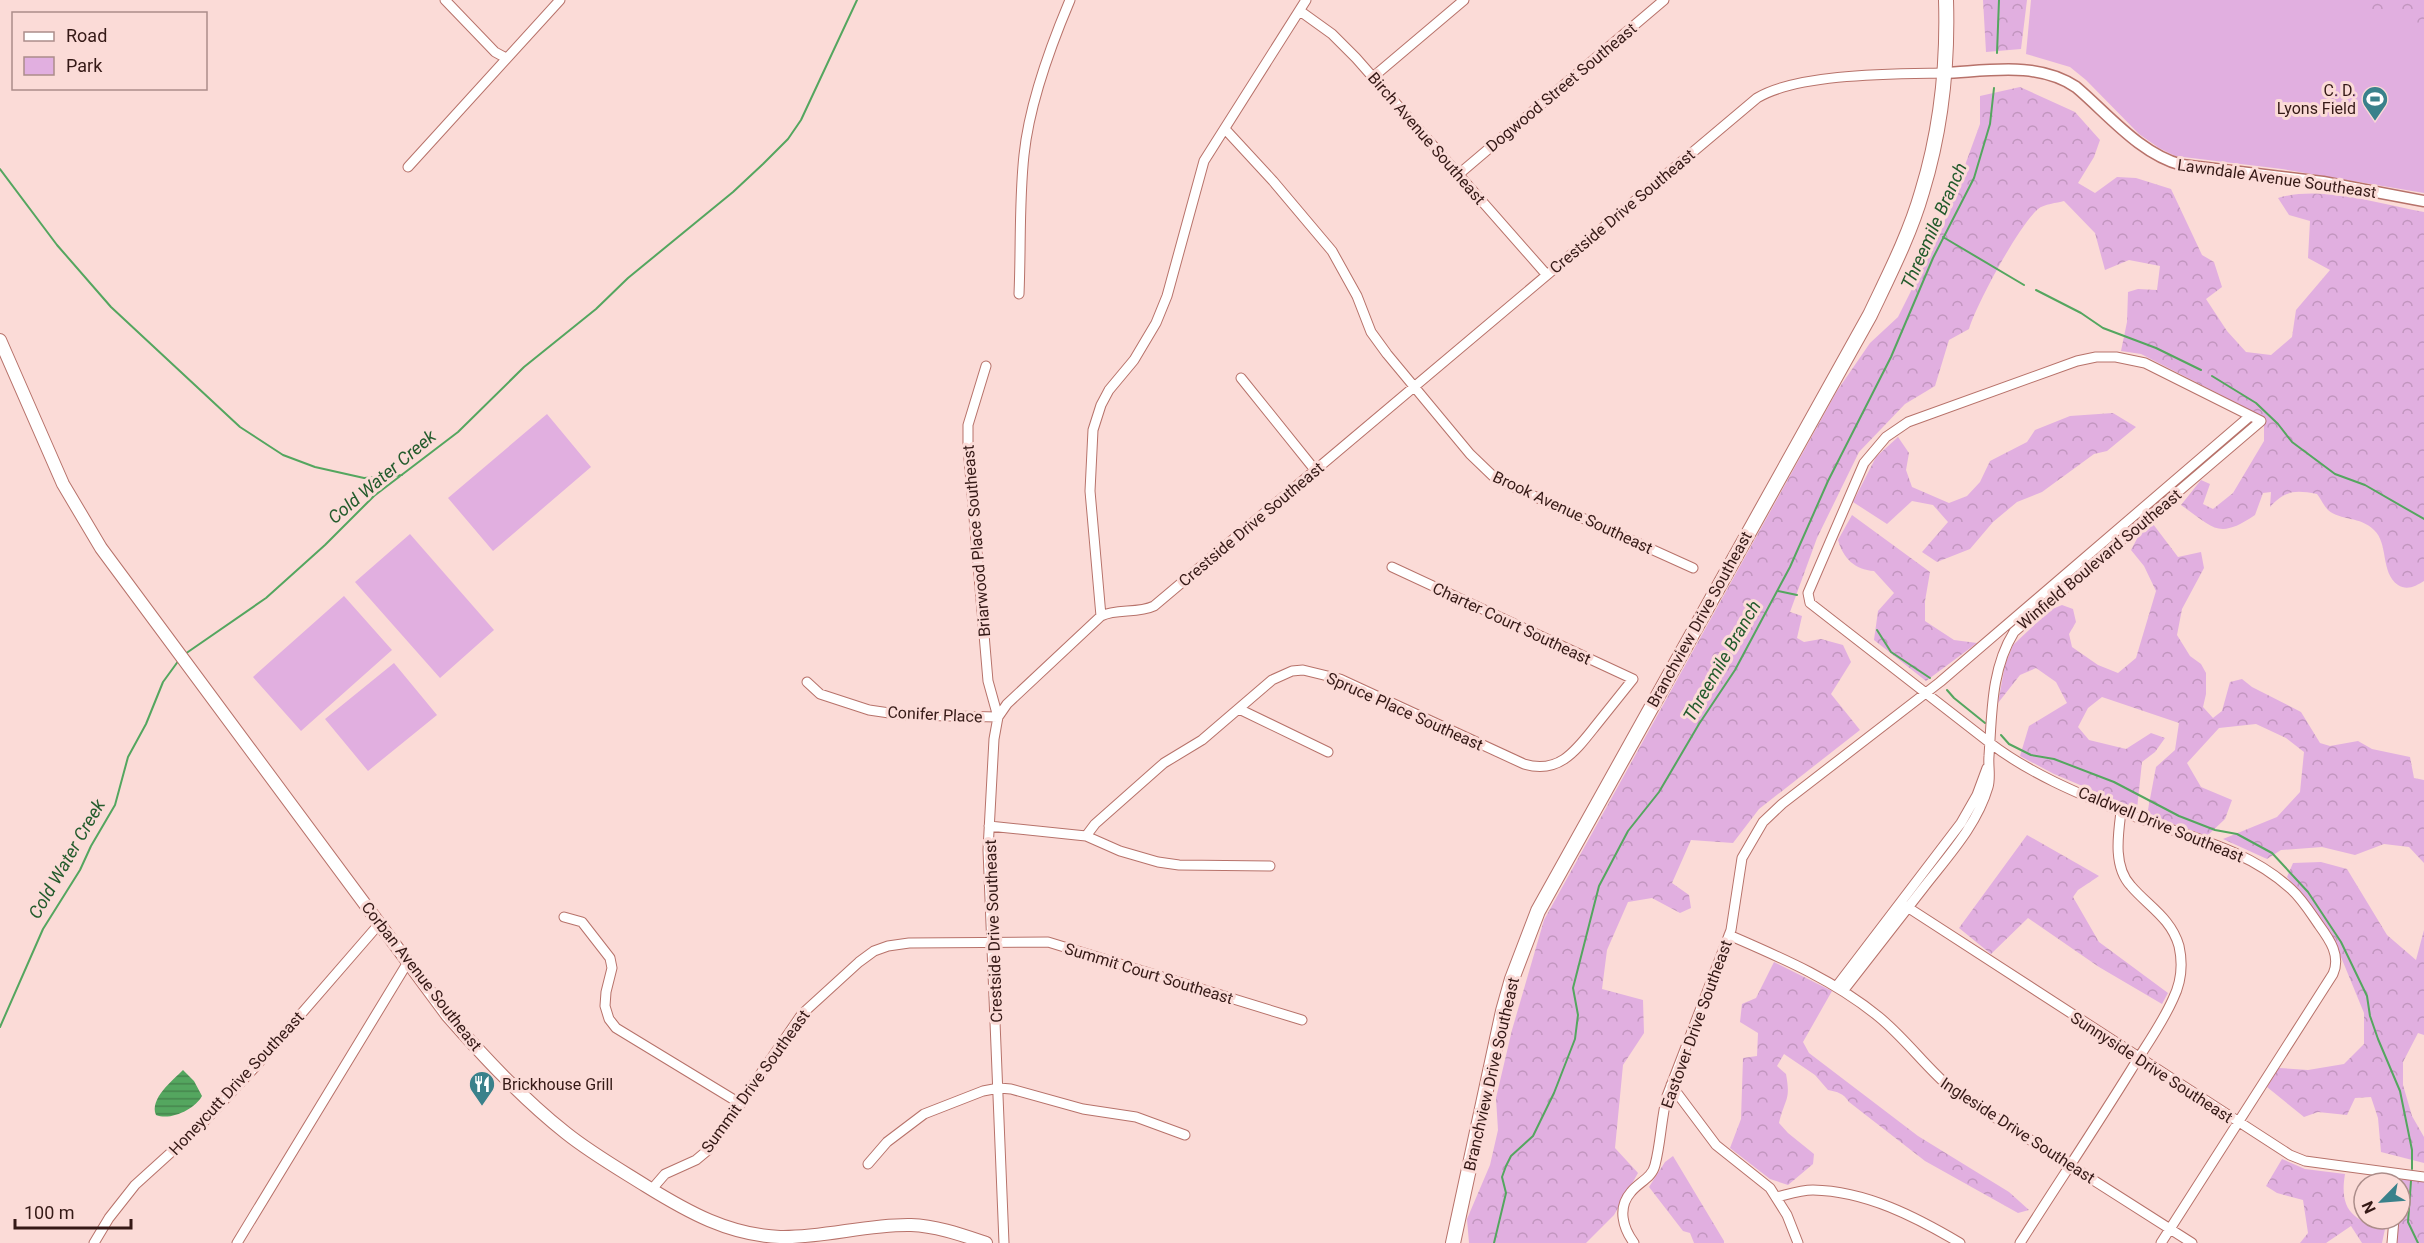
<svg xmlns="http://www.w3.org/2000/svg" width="2424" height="1243" viewBox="0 0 2424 1243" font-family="Roboto,sans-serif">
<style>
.green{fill:#e1afe0}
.forest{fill:url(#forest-crowns)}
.water{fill:url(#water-rules)}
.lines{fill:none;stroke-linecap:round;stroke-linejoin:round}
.stream{stroke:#54a65f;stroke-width:2}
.minor-casing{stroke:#b7726a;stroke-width:11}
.tertiary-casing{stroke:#b7726a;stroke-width:13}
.secondary-casing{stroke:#b7726a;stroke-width:14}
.primary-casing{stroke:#b7726a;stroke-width:16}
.minor{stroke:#fff;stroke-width:9}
.tertiary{stroke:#fff;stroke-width:10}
.secondary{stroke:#fff;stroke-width:12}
.primary{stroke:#fff;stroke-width:14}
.labels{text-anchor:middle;stroke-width:6;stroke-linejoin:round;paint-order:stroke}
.street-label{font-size:16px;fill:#351916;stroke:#fbdbd7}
.poi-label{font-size:16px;fill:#351916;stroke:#fbdbd7;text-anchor:end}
.water-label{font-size:18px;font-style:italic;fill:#235b2c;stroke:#fbdbd7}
</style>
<defs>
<pattern id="forest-crowns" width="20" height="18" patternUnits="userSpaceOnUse" patternTransform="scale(1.5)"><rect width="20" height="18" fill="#e1afe0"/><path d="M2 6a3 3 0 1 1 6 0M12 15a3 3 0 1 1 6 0" fill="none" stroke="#c296bf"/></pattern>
<pattern id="water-rules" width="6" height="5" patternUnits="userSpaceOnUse" patternTransform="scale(1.5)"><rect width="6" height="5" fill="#54a65f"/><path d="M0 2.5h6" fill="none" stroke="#46864d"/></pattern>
</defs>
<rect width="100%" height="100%" fill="#fbdbd7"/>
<path class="green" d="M2031,0H2424V193L2282,169L2175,156L2159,148L2139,134L2086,80L2070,67L2026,54Z
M547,414L591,467L493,551L448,498Z
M410,534L494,630L440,678L355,582Z
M344,596L392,650L301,731L253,677Z
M394,663L437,715L368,771L325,719Z"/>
<path class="forest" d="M1983,0H2027L2021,49L1986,52Z
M2361,0H2424V38L2405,9L2368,13L2359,7Z
M2020,87L2075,112L2100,140L2094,157L2078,183L2095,193L2117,177L2136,178L2171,189L2202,255L2214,262L2222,287L2206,299L2227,331L2246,352L2271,355L2292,337L2296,310L2330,270L2308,258L2310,221L2289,215L2278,198C2322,185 2379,204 2424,212V581C2416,586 2407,591 2398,585C2380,572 2389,544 2374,530C2360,516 2341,521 2328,510C2324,506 2321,499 2317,494C2295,490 2286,490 2270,507L2271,492L2263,493L2255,515C2218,540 2214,528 2181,505L2201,480L2210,484L2203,504L2213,509L2233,493L2264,441V417L2141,354L2121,351L2127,322L2128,292L2138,289L2157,290L2160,266L2129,260L2105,270L2095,233L2064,201C2057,203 2044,204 2038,209C2018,227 1977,303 1969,329L1949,340L1935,386L1905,404L1859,452L1817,538L1790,612L1802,616L1797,638L1804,642L1821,639L1843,645L1851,662L1831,694L1860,730L1759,809L1733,843L1691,840L1672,883L1689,895L1691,908L1680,913L1652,898L1628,902L1607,950L1602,989L1643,1000L1644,1033L1623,1065L1615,1148L1638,1173L1614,1215L1586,1243H1469L1467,1219L1490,1165L1498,1130L1496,1098L1512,1030L1544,920L1837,391L1870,343L1898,317L1941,231L1980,124V96Z
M2113,413L2136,427L2107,451L2094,454L2042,492L2017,502L1993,522L1970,549L1937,562L1922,552L1948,522L1933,505L1912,501L1887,524L1853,502L1876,457L1898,437L1909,453L1906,470L1912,487L1949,503L1967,496L1980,482L1990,461L2027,442L2035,430L2070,416Z
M1852,515L1930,572L1925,601V621L1954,640L1977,643L1926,681L1874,640L1878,611L1894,593L1874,571C1855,570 1843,558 1838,540Z
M2153,524L2178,557L2201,552L2204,568L2182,609L2177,635L2190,656L2201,664L2206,673V694L2203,707L2213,718L2222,711L2230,682L2242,679L2252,687L2301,712L2320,743L2330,746L2358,741L2372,749L2410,757L2414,778L2424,780V863L2409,847L2384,844L2355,855L2322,847L2281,850L2267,859L2223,839L2277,817L2300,792L2304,752L2286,738L2256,724L2219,728L2187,763L2201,787L2232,800L2225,819L2207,836L2147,815L2156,767L2175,750L2179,723L2102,697L2088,708L2078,727L2089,740L2126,749L2151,733L2165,738L2155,752L2142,762L2137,809L2054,774L2020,756L2029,726L2067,703L2056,682L2036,668L2020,675L1998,703L2005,665L2013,645L2050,610L2062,605L2073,609L2076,622L2069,634L2072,647L2098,665L2118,673L2136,658L2156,591L2144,566L2131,550L2139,535Z
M2027,835L2099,876L2078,890L2073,897L2099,942L2168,993L2162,1004L2099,967L2028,918L1991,954L1959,928Z
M2321,862L2347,869L2387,935L2416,960L2424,930V1035L2418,1033L2403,1062V1085L2412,1116L2424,1137V1163L2381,1152L2378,1118L2371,1097L2355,1098L2347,1115L2318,1112L2304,1117L2267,1087L2279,1068L2308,1070L2344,1064L2364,1044V1013L2334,940L2306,899L2287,877L2293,863Z
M1774,962L1832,991L1803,1042L1809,1053L1918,1136L2009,1192L2029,1210L2018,1213L1925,1161L1849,1102C1843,1093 1838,1092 1828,1090L1815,1075L1784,1054L1777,1066L1786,1074C1791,1101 1785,1098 1779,1123L1788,1133L1814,1154L1813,1164L1788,1185L1770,1179L1730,1148L1741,1119L1743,1058L1757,1056L1758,1033L1740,1022L1742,1004L1756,998Z
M1673,1156L1724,1241V1243H1694L1690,1233L1683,1231L1649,1187L1665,1162Z
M2282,1159L2305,1169L2345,1174C2339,1210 2353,1220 2385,1229L2382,1243H2362L2351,1226L2326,1243H2300L2308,1233L2303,1200L2277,1193L2266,1186Z
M2402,1178L2424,1181V1243H2397Z"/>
<path class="water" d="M183,1070L194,1081L202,1096C195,1109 171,1121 156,1115C149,1099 173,1080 183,1070Z"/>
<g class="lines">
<path class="stream" d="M1997,53L1999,0
M0,169L57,245L111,307L240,427L283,455L315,467L364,478L402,475
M1943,237L2024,285
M2036,290L2081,313L2103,328L2156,348L2201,370
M2212,376L2256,403L2278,424L2292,442L2335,474L2365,485L2424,519
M1778,591L1797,595
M1877,630L1891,652L1930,678
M185,654L266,598L325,545L374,496L458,432L524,367L596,309L628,278L733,192L763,164L788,139L801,120L857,0
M1947,690L1954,698L1985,723
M2001,735L2009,744L2031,755L2054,759L2114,782L2179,816L2215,830L2237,834L2272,853L2308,892L2341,942L2367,996L2370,1016L2378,1039L2400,1091L2412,1150V1169
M0,1027L43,929L80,870L91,846L115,805L128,757L146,724L163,682L179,660
M2411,1181L2408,1222L2418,1243
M1494,1243L1506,1193L1502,1177L1506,1166L1511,1156L1533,1136L1554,1093L1575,1039L1578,1015L1573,988L1599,886L1628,831L1659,792L1699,724L1735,670L1790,567L1828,481L1891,357L1933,258L1974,178L1990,124L1994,88"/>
<g class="minor-casing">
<path id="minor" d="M445,0L495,52L506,58
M1300,11L1332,34L1356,58L1546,274
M1373,77L1464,0
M1225,129L1273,181L1332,251L1357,296L1371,332L1387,354L1470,454L1496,479L1693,568
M408,167L560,0
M1459,174L1664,0
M1019,294C1021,248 1019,201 1024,155C1029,106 1051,45 1070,0
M1241,378L1315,470
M1101,616L1090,491L1093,430L1101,405L1109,390L1134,360L1156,323L1167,296L1204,161L1306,0
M807,682L820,694L869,710L903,715L998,717L988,681L968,447V425L986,366
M1239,709L1328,752
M989,826L1086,836L1120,851L1158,862L1179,865L1270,866
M1086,836L1095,824L1164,763L1202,740L1272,680L1292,671L1303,670L1340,679L1524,764C1560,775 1577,749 1597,724C1609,709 1621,694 1633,679L1392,567
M1901,903L2290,1155L2305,1161L2424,1177
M564,917L582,922L610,958L612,968L606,992L605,1006L609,1019L616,1028L741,1104
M1729,935C1782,958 1834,980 1879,1017C1907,1040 1927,1069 1955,1092L2192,1243
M1836,987L1961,823L1977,795L1987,768
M1843,991C1870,956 1897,922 1924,887C1948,856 1977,825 1988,787C1991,777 1988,766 1989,756C1992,713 1991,669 2014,632L2261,421L2145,363L2116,357H2096L2077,361L1908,422L1886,437L1864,463L1808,593L1810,603L1990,743C2029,773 2077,793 2123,812C2181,836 2243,845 2291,889C2302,899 2310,912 2319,925C2330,940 2341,956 2333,974L2161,1243
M1671,1085L1716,1145L1770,1188L1787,1215L1798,1243
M868,1164L887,1142L924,1114L983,1091L999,1088L1011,1089L1083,1109L1136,1117L1185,1135
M652,1189L665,1174L696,1160L708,1150L802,1014L859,962L874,951L888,946L909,943L1048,942L1302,1020
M1777,1197C1789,1194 1801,1190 1813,1190C1866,1191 1916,1217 1960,1243
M94,1243L109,1218L135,1185L199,1127L256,1066L380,923
M237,1243L408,962
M1004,1243L988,850L994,739L998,717L1007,704L1101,616C1117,608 1137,614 1154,606L1757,98C1799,73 1894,74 1944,73
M1634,1243C1623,1228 1617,1208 1631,1192C1639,1182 1652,1178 1655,1165C1661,1142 1661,1119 1667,1096L1731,930L1742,858L1763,822L1782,804L1940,682L2250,416
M2020,1243C2057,1185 2095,1128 2131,1070C2145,1047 2162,1024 2173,999C2181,983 2183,964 2179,946C2171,918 2148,906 2131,886C2113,867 2118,835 2121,812
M2392,1243L2394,1219"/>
</g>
<g class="tertiary-casing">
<path id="tertiary" d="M1944,73C1988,71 2037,61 2076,87C2108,114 2140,154 2182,165L2323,182L2424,201"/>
</g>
<g class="secondary-casing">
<path id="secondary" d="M0,340L63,484L101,548L447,1015C484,1057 522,1098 566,1133C591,1153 619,1169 646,1186C688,1212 729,1235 780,1237C824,1238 867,1224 911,1225C937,1226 962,1235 986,1243"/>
</g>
<g class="primary-casing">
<path id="primary" d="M1453,1243L1503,1011L1512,979L1538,911L1870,315C1889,275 1910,234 1922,192C1941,130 1948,64 1946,0"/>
</g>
<use href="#minor" class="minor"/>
<use href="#tertiary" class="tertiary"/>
<use href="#secondary" class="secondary"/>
<use href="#primary" class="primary"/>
</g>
<defs>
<g id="stadium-pin" transform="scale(1.35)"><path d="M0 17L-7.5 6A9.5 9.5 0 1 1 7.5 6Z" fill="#3a818b" stroke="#fbdbd7"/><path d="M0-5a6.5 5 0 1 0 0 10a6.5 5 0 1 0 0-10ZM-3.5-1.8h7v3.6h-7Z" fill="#fff"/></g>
<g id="restaurant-pin" transform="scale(1.35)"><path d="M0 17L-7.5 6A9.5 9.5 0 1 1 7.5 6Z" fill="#3a818b" stroke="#fbdbd7"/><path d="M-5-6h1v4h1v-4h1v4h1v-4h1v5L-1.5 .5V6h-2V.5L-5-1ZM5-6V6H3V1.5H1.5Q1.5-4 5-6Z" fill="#fff"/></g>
</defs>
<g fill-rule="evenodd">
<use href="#stadium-pin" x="2375" y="99"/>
<use href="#restaurant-pin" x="482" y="1084"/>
</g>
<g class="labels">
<g class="street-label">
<text transform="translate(1561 87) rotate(-40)" y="6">Dogwood Street Southeast</text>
<text transform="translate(1427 138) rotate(49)" y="6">Birch Avenue Southeast</text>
<text transform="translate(2277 178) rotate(8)" y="6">Lawndale Avenue Southeast</text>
<text transform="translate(1622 211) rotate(-40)" y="6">Crestside Drive Southeast</text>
<text transform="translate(1573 512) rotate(25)" y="6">Brook Avenue Southeast</text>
<text transform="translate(1251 524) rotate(-40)" y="6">Crestside Drive Southeast</text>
<text transform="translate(976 541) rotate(-95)" y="6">Briarwood Place Southeast</text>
<text transform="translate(2099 559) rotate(-40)" y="6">Winfield Boulevard Southeast</text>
<text transform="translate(1699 619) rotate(-61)" y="6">Branchview Drive Southeast</text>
<text transform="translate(1512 623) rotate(25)" y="6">Charter Court Southeast</text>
<text transform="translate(1405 711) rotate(24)" y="6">Spruce Place Southeast</text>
<text transform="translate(935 714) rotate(3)" y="6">Conifer Place</text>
<text transform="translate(2161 824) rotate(22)" y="6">Caldwell Drive Southeast</text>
<text transform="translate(993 931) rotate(-92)" y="6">Crestside Drive Southeast</text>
<text transform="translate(1149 973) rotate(17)" y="6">Summit Court Southeast</text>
<text transform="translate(422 976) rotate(52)" y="6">Corban Avenue Southeast</text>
<text transform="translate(1696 1024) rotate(-70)" y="6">Eastover Drive Southeast</text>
<text transform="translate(2152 1067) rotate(33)" y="6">Sunnyside Drive Southeast</text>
<text transform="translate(1491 1074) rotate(-77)" y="6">Branchview Drive Southeast</text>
<text transform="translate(755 1081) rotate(-54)" y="6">Summit Drive Southeast</text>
<text transform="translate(236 1083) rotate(-47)" y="6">Honeycutt Drive Southeast</text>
<text transform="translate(2018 1130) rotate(33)" y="6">Ingleside Drive Southeast</text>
</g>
<g class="poi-label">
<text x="2356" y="96">C. D.<tspan x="2356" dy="18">Lyons Field</tspan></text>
<text x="502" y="1090" text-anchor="start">Brickhouse Grill</text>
</g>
<g class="water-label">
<text transform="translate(1934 226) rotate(-66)" y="6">Threemile Branch</text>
<text transform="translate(382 477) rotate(-40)" y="6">Cold Water Creek</text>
<text transform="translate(1722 661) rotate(-60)" y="6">Threemile Branch</text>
<text transform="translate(67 859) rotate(-60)" y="6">Cold Water Creek</text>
</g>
</g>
<rect x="12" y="12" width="195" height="78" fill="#fbdbd7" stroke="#ac8d8a" stroke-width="1.5"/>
<rect x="24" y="32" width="30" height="9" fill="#ffffff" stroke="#ac8d8a" stroke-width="1.5"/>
<text x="66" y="42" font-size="18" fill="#351916">Road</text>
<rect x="24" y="57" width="30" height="18" fill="#e1afe0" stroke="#ac8d8a" stroke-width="1.5"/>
<text x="66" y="72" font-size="18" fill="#351916">Park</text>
<g transform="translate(2382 1201) rotate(245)"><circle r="28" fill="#fbdbd7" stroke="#ac8d8a" stroke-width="1.5"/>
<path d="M0-4.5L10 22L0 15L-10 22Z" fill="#3a818b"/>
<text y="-9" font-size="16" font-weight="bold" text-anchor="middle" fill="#351916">N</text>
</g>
<path d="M15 1219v9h116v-9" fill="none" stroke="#351916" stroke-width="3"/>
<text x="24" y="1219" font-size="18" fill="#351916" stroke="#fbdbd7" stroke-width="4.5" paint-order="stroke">100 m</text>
</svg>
